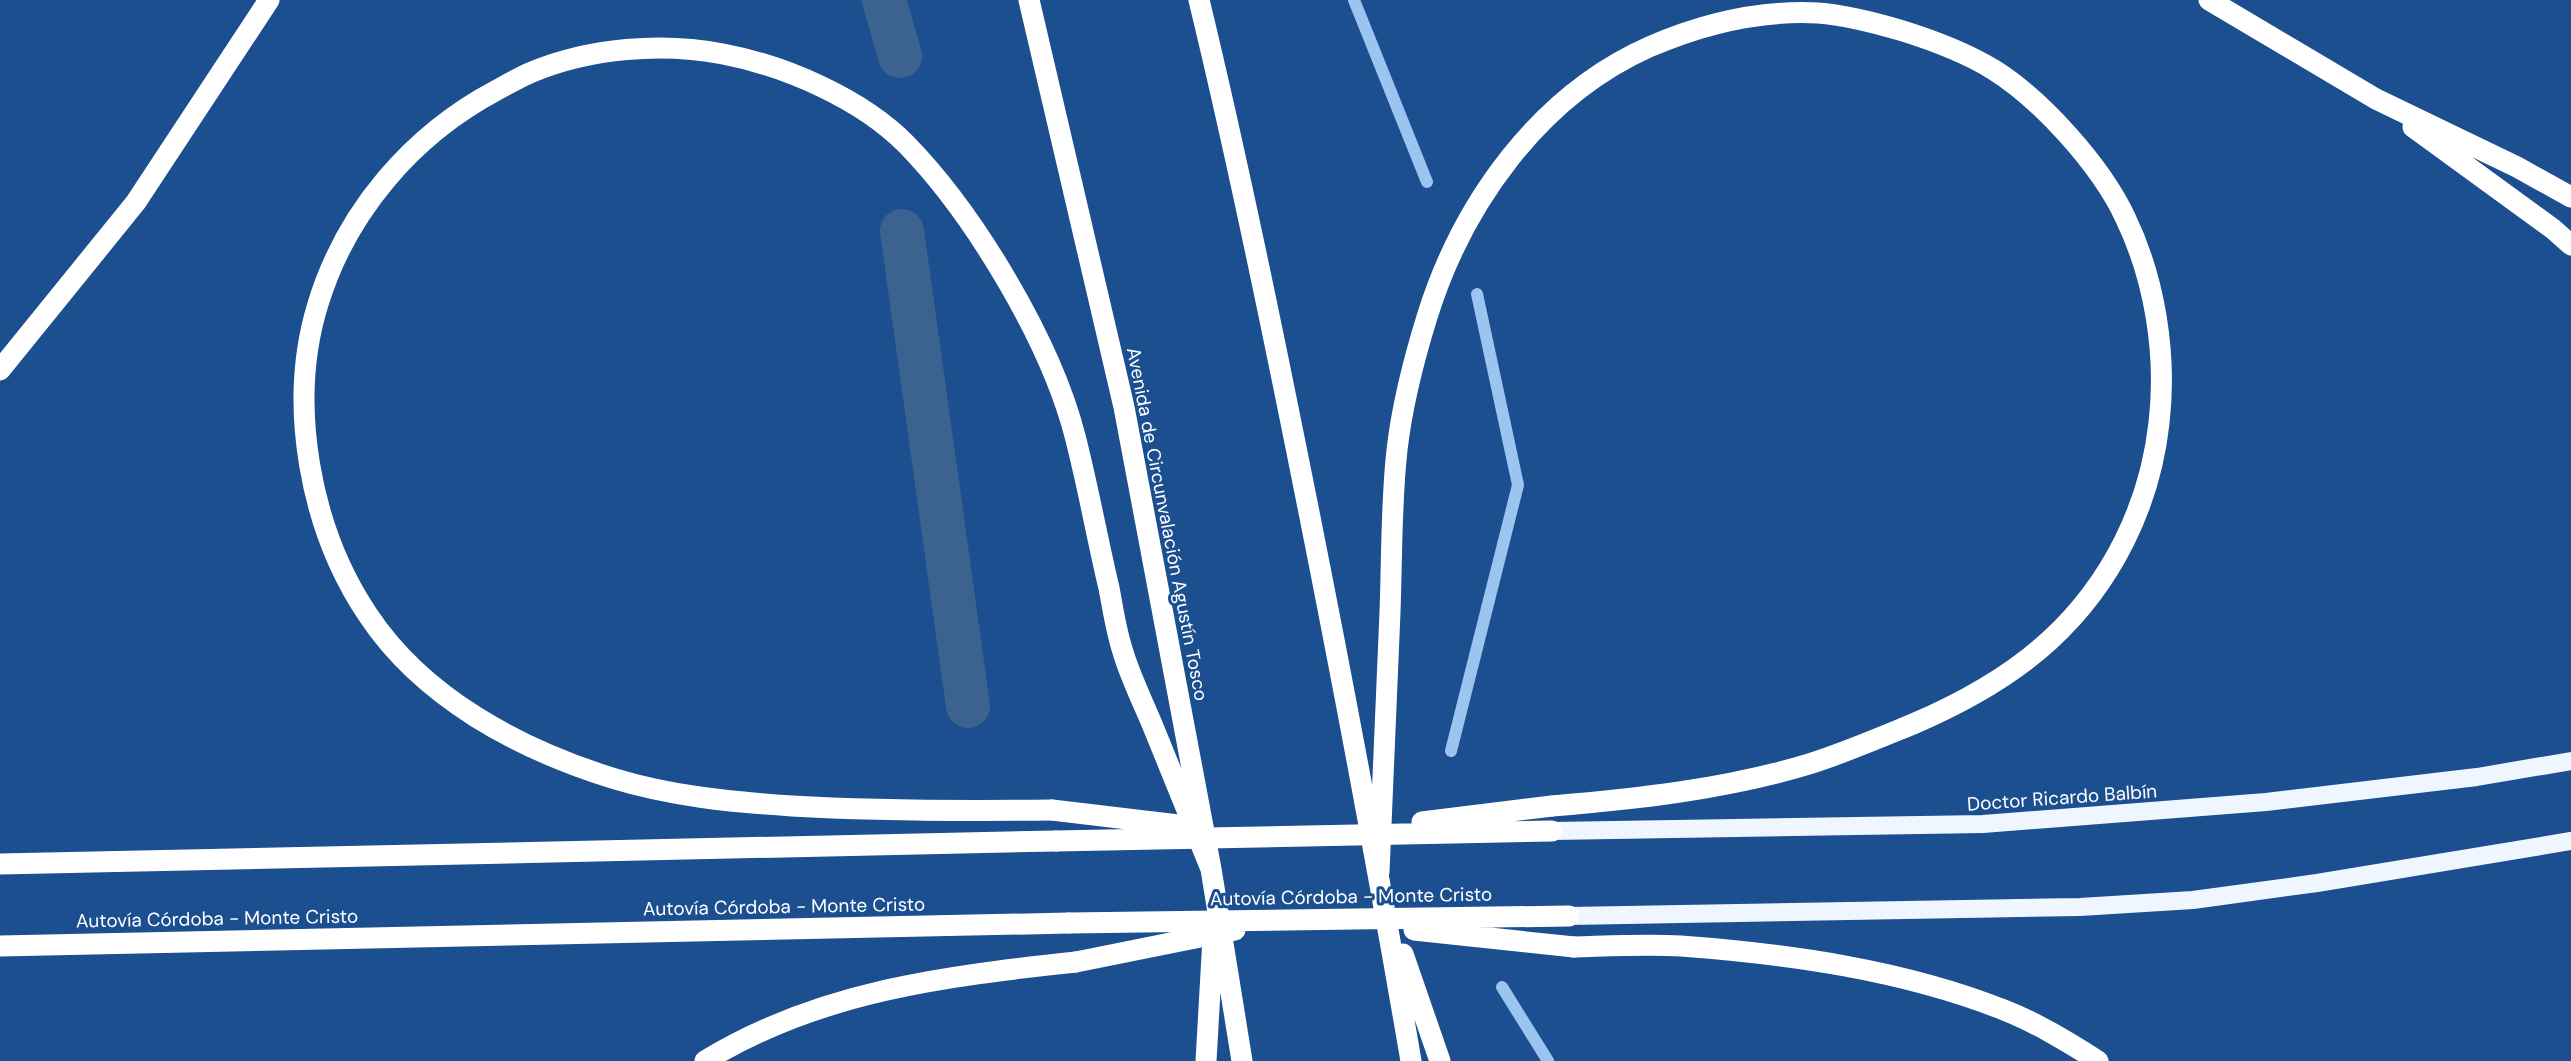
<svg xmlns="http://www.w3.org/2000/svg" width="2571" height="1061" viewBox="0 0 2571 1061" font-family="'DM Sans',sans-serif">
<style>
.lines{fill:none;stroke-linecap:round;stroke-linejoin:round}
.stream{stroke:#9cc4f0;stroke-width:12}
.canal{stroke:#3c6290;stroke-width:44}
.major{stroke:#f0f6ff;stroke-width:18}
.highway{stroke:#fff;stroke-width:21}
.highway-bridge{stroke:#fff;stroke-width:21}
.labels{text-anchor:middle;stroke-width:6;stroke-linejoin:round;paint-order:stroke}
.street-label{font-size:19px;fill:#fff;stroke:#1b4f8f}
</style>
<rect width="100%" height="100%" fill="#1b4f8f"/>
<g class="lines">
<path class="stream" d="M1354,0L1427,182
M1451,751L1518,485L1477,294
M1502,987L1548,1061"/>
<path class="canal" d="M884,0L900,56
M902,231L968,706"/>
<path class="major" d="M1552,831L1983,824L2266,802L2477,777L2571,761
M1569,916L2080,907L2193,900L2317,883L2571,841"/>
<path class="highway" d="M1029,0L1124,407L1211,869L1242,1061
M1199,0C1231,132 1259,265 1286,398C1331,619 1373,839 1411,1061
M2209,0L2376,99L2517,167L2571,197
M2413,127L2553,229L2571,245
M0,370L136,202L269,0
M1052,810C965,811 878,811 792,806C731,802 670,796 612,778C519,749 423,698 368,615C310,529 287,404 318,304C346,212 412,135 497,90C508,84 520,77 532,72C590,48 662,42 723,54C786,66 862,99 907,145C975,215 1051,342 1075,436C1088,486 1097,538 1109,588C1113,609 1116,631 1123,652C1130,676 1142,700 1152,724C1172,772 1191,821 1211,869
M0,864L1056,841
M1379,872C1383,785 1386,699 1390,612C1392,558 1391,503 1397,450C1402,406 1414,359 1427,317C1462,204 1539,96 1649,47C1702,24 1759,10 1818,13C1846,15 1876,23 1903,31C1935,41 1965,52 1994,70C2042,100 2101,166 2125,217C2155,279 2167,354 2159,423C2150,505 2112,583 2050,640C2011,676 1962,703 1913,724C1879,738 1844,753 1809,764C1726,789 1637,799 1552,806
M0,946L1069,923
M1574,947C1610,946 1646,944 1681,946C1789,954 1903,970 2004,1010C2037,1023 2068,1042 2098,1061
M1403,954L1440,1061
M705,1061C819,991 946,976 1076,962
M1206,1061L1213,938"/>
<path class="highway-bridge" d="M1052,810L1195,827
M1422,822L1552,806
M1056,841L1552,831
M1069,923L1569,916
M1414,930L1574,947
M1076,962L1235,930"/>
</g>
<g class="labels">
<g class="street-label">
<text transform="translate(1168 524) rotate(79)" y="7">Avenida de Circunvalación Agustín Tosco</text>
<text transform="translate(2062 797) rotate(-4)" y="7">Doctor Ricardo Balbín</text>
<text transform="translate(1351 896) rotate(-1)" y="7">Autovía Córdoba - Monte Cristo</text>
<text transform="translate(784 906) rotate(-1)" y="7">Autovía Córdoba - Monte Cristo</text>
<text transform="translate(217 918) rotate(-1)" y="7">Autovía Córdoba - Monte Cristo</text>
</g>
</g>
</svg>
